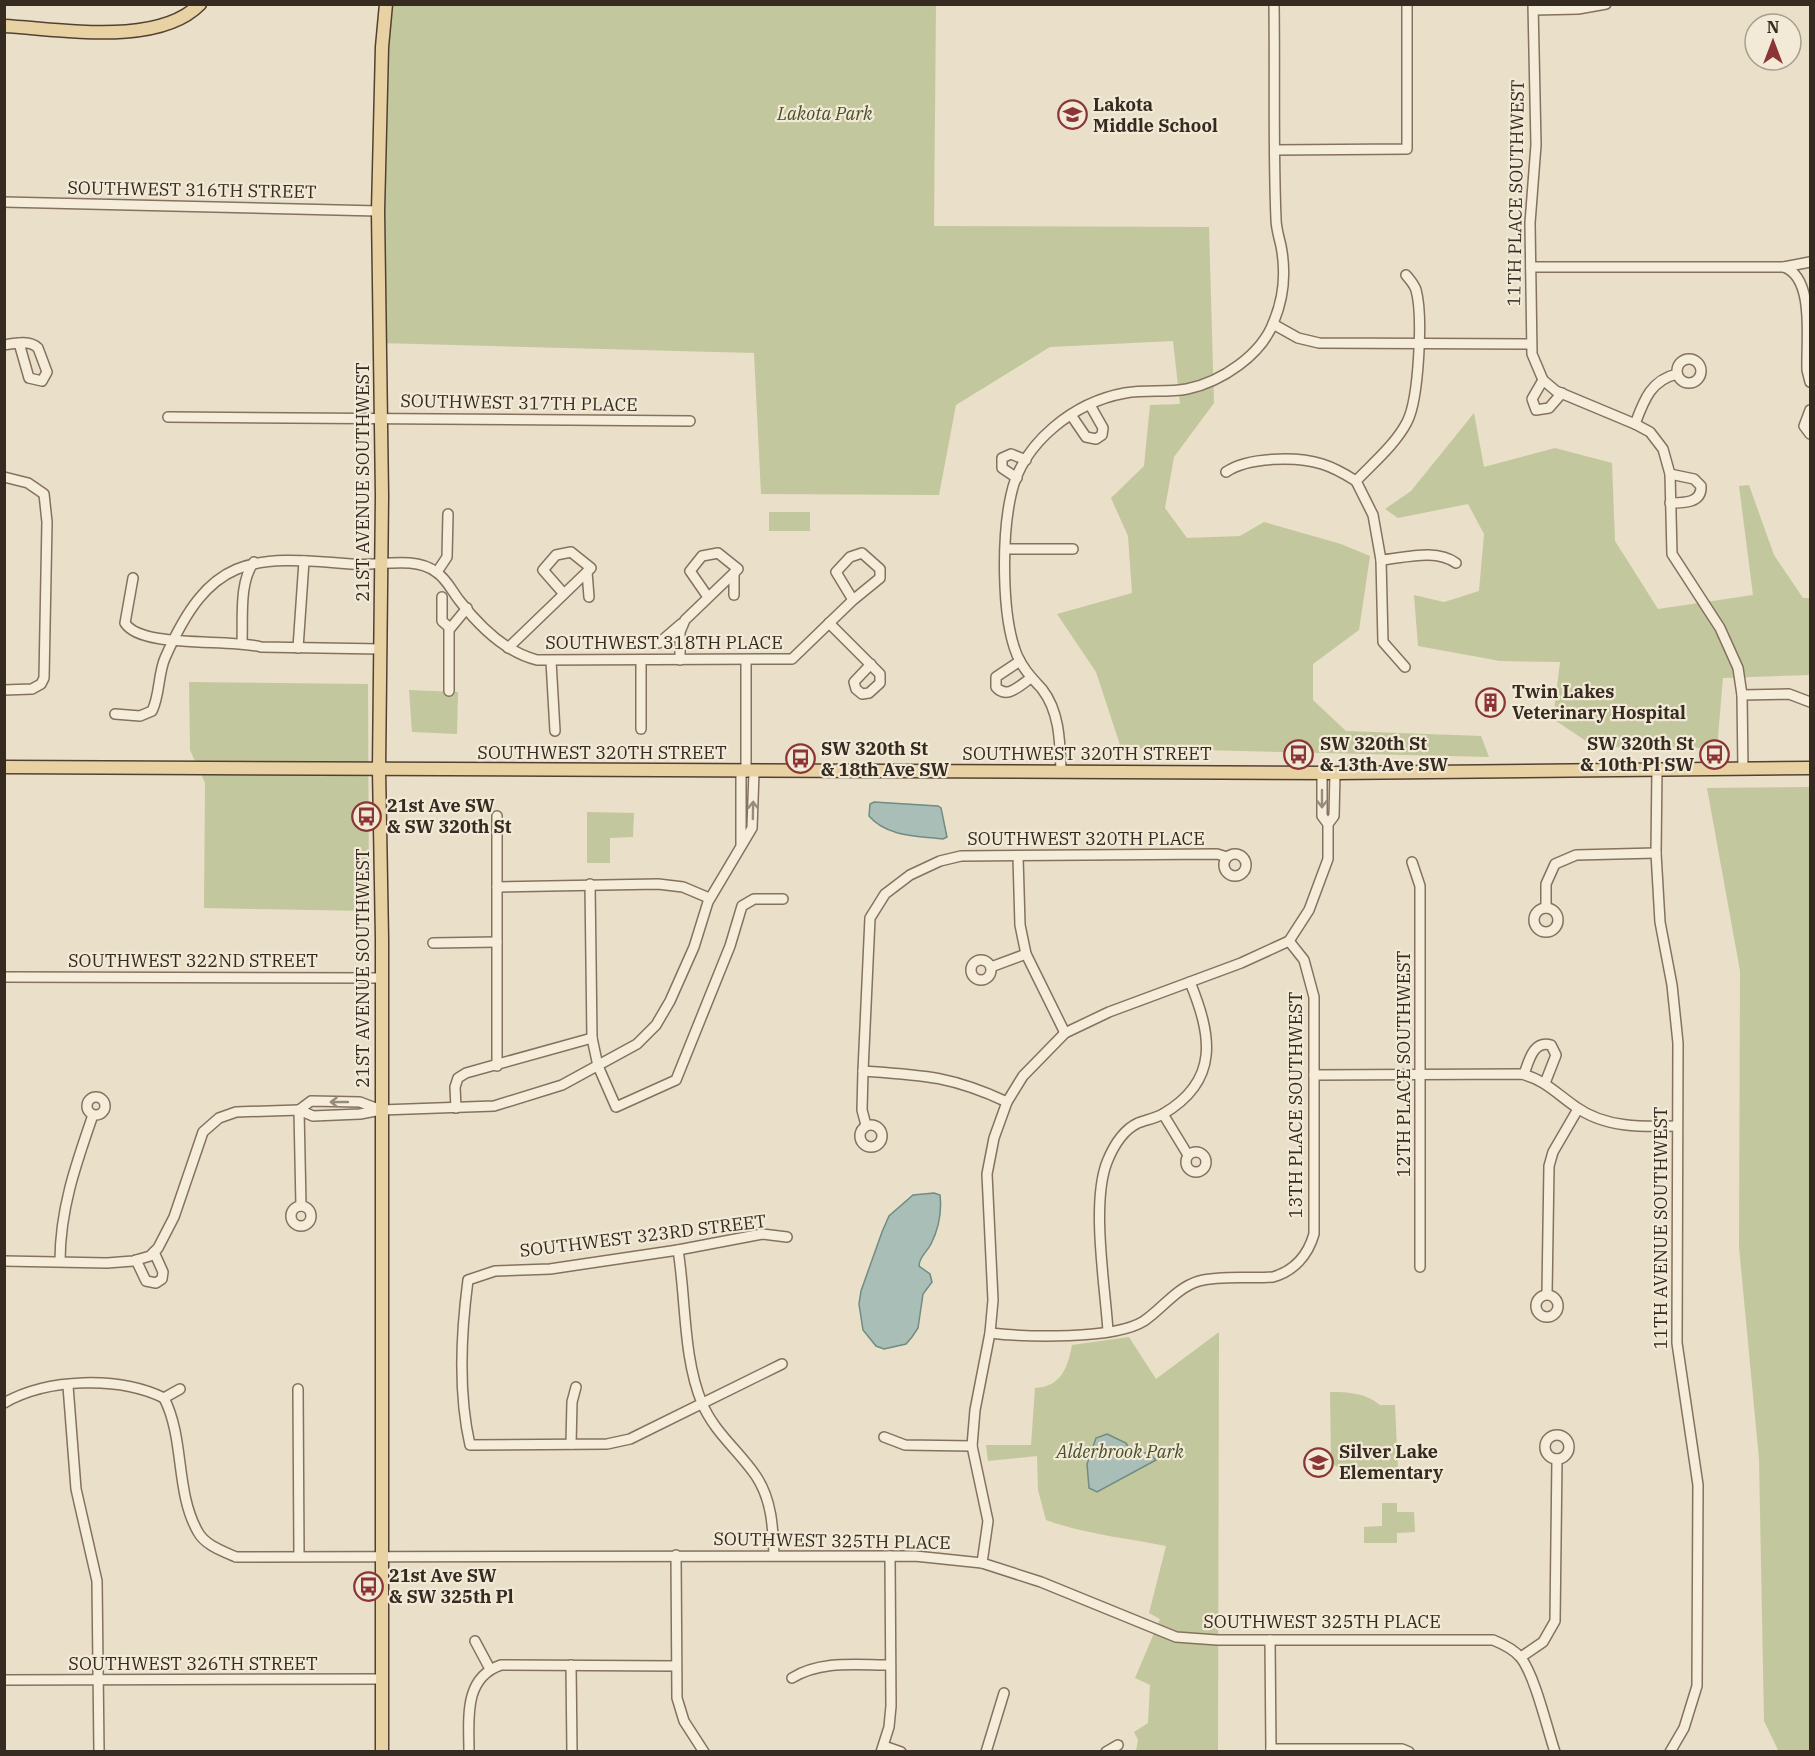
<svg xmlns="http://www.w3.org/2000/svg" width="1815" height="1756" font-family="'IBM Plex Serif',serif">
  <style>
    .green { fill: #c3c79d }
    .water { fill: #a8beb7; stroke: #708c84; stroke-width: 1.5 }
    .lines { fill: none; stroke-linecap: round; stroke-linejoin: round }
    .minor-casing { stroke: #84725f; stroke-width: 12 }
    .major-casing { stroke: #524132; stroke-width: 15 }
    .minor { stroke: #f5edda; stroke-width: 9 }
    .major { stroke: #e8d2a4; stroke-width: 12 }
    .oneway { stroke: #968c7e }
    .labels { text-anchor: middle; stroke-width: 4.5; stroke-linejoin: round; paint-order: stroke }
    .poi-label { font-size: 18px; font-weight: bold; fill: #362b21; stroke: #f2ead7; text-anchor: start }
    .park-label { font-size: 18px; font-style: italic; fill: #47502a; stroke: #f2ead7 }
    .street-label { font-size: 18px; fill: #362b21; stroke: #f2ead7 }
  </style>
  <rect width="100%" height="100%" fill="#eadfc8"/>
  <g class="green">
    <polygon points="386,5 936,5 934,226 1209,227 1214,403 1174,457 1165,508 1187,538 1240,536 1264,522 1341,544 1370,556 1359,630 1313,664 1313,700 1346,731 1481,736 1489,757 1121,748 1096,672 1057,614 1132,593 1128,536 1111,498 1144,466 1150,405 1180,404 1173,341 1050,347 956,405 939,495 761,494 754,353 380,343"/>
    <polygon points="1474,413 1484,467 1555,448 1612,463 1615,541 1658,609 1753,595 1739,486 1749,485 1774,555 1803,598 1810,598 1810,675 1723,678 1717,748 1595,747 1553,719 1560,662 1500,661 1418,646 1414,595 1444,602 1479,591 1484,534 1468,504 1398,518 1385,509 1411,491"/>
    <rect x="769" y="512" width="41" height="19"/>
    <polygon points="189,682 368,684 369,911 204,908 205,783 190,750"/>
    <polygon points="409,690 458,692 457,734 412,732"/>
    <polygon points="1810,787 1810,1751 1779,1752 1764,1721 1759,1459 1739,1247 1740,971 1707,788"/>
    <polygon points="587,812 634,813 633,837 610,838 610,863 587,863"/>
    <path d="M1219,1332L1218,1751H1136L1138,1740L1134,1732L1148,1723L1150,1685L1135,1678L1160,1619L1149,1613L1166,1546C1127,1538 1084,1534 1046,1520L1038,1490L1037,1456L988,1461L986,1445H1031L1035,1388C1061,1387 1068,1367 1072,1345L1129,1337L1156,1379Z"/>
    <path d="M1330,1392C1348,1392 1366,1393 1380,1405H1395L1398,1469L1337,1467L1331,1462Z"/>
    <polygon points="1382,1503 1397,1503 1397,1512 1414,1512 1415,1532 1397,1533 1397,1543 1364,1543 1364,1527 1382,1526"/>
  </g>
  <g class="water">
    <path d="M874,802L938,806L941,808L947,837L943,839C918,836 887,837 869,816L870,804Z"/>
    <path d="M934,1193L940,1195C942,1213 939,1228 931,1244C927,1252 919,1257 919,1266L930,1274L932,1282L923,1294L918,1328L912,1337L906,1344L884,1349L876,1346L863,1330L859,1304L861,1291L882,1232L889,1216L913,1195Z"/>
    <polygon points="1107,1434 1126,1443 1132,1453 1139,1455 1148,1452 1156,1460 1097,1492 1089,1488 1087,1464 1096,1438"/>
  </g>
  <g class="lines">
    <defs>
      <g id="minor">
        <polyline points="1533,4 1536,145 1530,223 1532,354 1543,380 1556,391 1635,424 1650,432 1663,449 1670,474 1672,554 1720,628 1738,668 1742,695 1743,769"/>
        <polyline points="1534,10 1578,9 1606,4"/>
        <polyline points="1275,150 1407,149 1407,4"/>
        <polyline points="4,202 378,211"/>
        <polyline points="1531,267 1784,267 1810,262"/>
        <path d="M1784,267C1815,278 1806,340 1807,370L1810,382"/>
        <polyline points="1273,324 1298,338 1319,343 1531,344"/>
        <path d="M4,345C16,343 30,340 38,348L47,372L42,381L29,378L19,343"/>
        <circle cx="1689" cy="371" r="12"/>
        <polyline points="1543,380 1532,399 1536,410 1549,408 1562,393"/>
        <polyline points="1810,410 1804,426 1810,434"/>
        <polyline points="1071,415 1086,437 1096,439 1102,435 1103,428 1090,405"/>
        <polyline points="168,417 690,421"/>
        <path d="M1635,424C1644,400 1651,380 1677,374"/>
        <path d="M1226,472C1247,457 1297,456 1322,464C1335,468 1345,474 1356,481"/>
        <path d="M1670,474L1694,479L1701,486C1702,503 1684,503 1670,503"/>
        <polyline points="4,477 28,483 44,494 47,522 44,678 41,684 32,689 4,690"/>
        <polyline points="1017,478 1002,468 1002,458 1011,454 1026,460"/>
        <polyline points="1006,549 1073,549"/>
        <path d="M1381,560C1404,558 1436,548 1456,563"/>
        <polyline points="437,572 447,557 448,514"/>
        <polyline points="587,572 589,597"/>
        <polyline points="734,573 734,595"/>
        <path d="M133,578L125,623C141,649 230,638 261,647L381,649"/>
        <polyline points="442,597 442,621 450,628"/>
        <polyline points="829,623 880,674 880,683 869,693 862,694 856,689 854,682 871,664"/>
        <path d="M242,642C243,617 239,582 254,562"/>
        <polyline points="659,643 681,624"/>
        <polyline points="298,648 304,561"/>
        <polyline points="508,648 591,568 571,552 556,555 543,570 564,594"/>
        <polyline points="641,660 641,729"/>
        <polyline points="680,660 680,632 685,620 738,569 718,553 702,556 690,571 708,597"/>
        <polyline points="551,661 555,731"/>
        <path d="M1020,661L996,677V687C1007,700 1020,685 1031,678"/>
        <path d="M1405,667L1383,642L1381,560L1373,515L1356,481C1373,463 1395,445 1407,422C1419,399 1423,315 1416,290C1414,284 1410,280 1406,275"/>
        <polyline points="449,691 449,630 467,608"/>
        <polyline points="1742,695 1789,694 1810,702"/>
        <path d="M115,714L140,716L152,711C160,695 158,674 165,658C210,556 248,555 351,564C376,567 414,555 436,572C446,578 452,591 459,600C479,626 505,652 537,660L792,659L853,600L880,578V569L862,553L850,557L836,572L853,600"/>
        <polyline points="1657,769 1656,853 1660,922 1672,985 1678,1043 1677,1343 1698,1485 1697,1686 1684,1728 1670,1752"/>
        <path d="M1061,771C1060,743 1060,712 1042,689C1032,678 1023,669 1017,655C1001,616 1002,535 1011,495C1022,442 1075,402 1125,393C1146,389 1167,393 1187,389C1221,382 1262,355 1274,321C1284,297 1286,272 1281,246C1279,237 1276,228 1276,219C1273,147 1275,76 1274,4"/>
        <polyline points="741,772 741,844"/>
        <polyline points="746,772 746,660"/>
        <polyline points="1322,772 1322,816 1328,824"/>
        <polyline points="497,816 497,1066"/>
        <circle cx="1235" cy="865" r="11"/>
        <polyline points="1018,857 1020,925 1026,954 1065,1033"/>
        <polyline points="1412,862 1420,886 1420,1267"/>
        <polyline points="590,884 592,1038 598,1066 616,1107 676,1080 730,946 742,906 754,899 783,899"/>
        <polyline points="497,887 658,884 683,887 709,898"/>
        <polyline points="1546,908 1546,884 1555,864 1576,855 1656,853"/>
        <circle cx="1546" cy="920" r="12"/>
        <polyline points="1289,941 1309,910 1328,859 1328,824 1334,816 1335,773"/>
        <polyline points="433,943 497,942"/>
        <circle cx="981" cy="970" r="10"/>
        <polyline points="991,967 1026,954"/>
        <polyline points="4,977 381,978"/>
        <path d="M863,1071C923,1075 951,1076 1007,1102"/>
        <path d="M1524,1074C1529,1061 1533,1040 1551,1045L1556,1055L1545,1083"/>
        <path d="M1314,1075L1521,1074C1544,1079 1557,1094 1576,1107C1605,1128 1643,1127 1677,1126"/>
        <circle cx="96" cy="1106" r="9"/>
        <polyline points="456,1108 455,1087 458,1078 466,1073 592,1038"/>
        <polyline points="299,1110 301,1206"/>
        <polyline points="299,1110 311,1101 360,1102 381,1110"/>
        <polyline points="1163,1114 1188,1155"/>
        <circle cx="871" cy="1136" r="11"/>
        <polyline points="866,1125 862,1110 863,1071 870,918 885,894 910,875 940,861 961,856 1217,854 1227,857"/>
        <circle cx="1196" cy="1162" r="10"/>
        <circle cx="301" cy="1216" r="10"/>
        <path d="M678,1250C686,1299 683,1358 702,1403C714,1432 739,1451 756,1476C772,1500 773,1528 774,1555"/>
        <polyline points="136,1260 146,1281 156,1283 162,1279 163,1272 154,1252"/>
        <polyline points="4,1261 107,1263 133,1261 150,1256 158,1248 174,1217 203,1132 219,1118 236,1112 299,1110 313,1116 360,1114 381,1110 494,1106 562,1085 637,1044 656,1025 670,1001 694,947 708,902 752,828 754,772"/>
        <path d="M60,1261C60,1209 76,1164 93,1115"/>
        <polyline points="1547,1294 1549,1166 1553,1152 1578,1109"/>
        <circle cx="1547" cy="1306" r="11"/>
        <path d="M1108,1331C1105,1285 1091,1203 1107,1162C1113,1147 1123,1130 1138,1123C1146,1120 1156,1118 1163,1114C1221,1080 1211,1034 1190,982"/>
        <path d="M990,1333C1025,1337 1114,1340 1144,1321C1163,1308 1176,1288 1199,1281C1223,1275 1249,1279 1273,1277C1294,1271 1308,1255 1314,1234V997L1304,960L1289,941"/>
        <path d="M782,1364L630,1439L607,1444L470,1445C458,1393 461,1333 468,1280L495,1271L550,1269L678,1250L762,1234L787,1237"/>
        <polyline points="68,1386 76,1489 97,1581 99,1752"/>
        <path d="M180,1389L164,1398C185,1439 175,1492 198,1532C205,1545 222,1551 236,1557L915,1556L982,1563L1041,1582L1176,1637L1217,1640H1493C1503,1644 1514,1649 1521,1658C1535,1676 1547,1728 1555,1752"/>
        <polyline points="298,1389 299,1556"/>
        <path d="M4,1403C48,1378 119,1376 164,1398"/>
        <circle cx="1557" cy="1447" r="12"/>
        <polyline points="884,1437 905,1445 972,1446"/>
        <polyline points="571,1444 572,1402 576,1387"/>
        <polyline points="676,1555 677,1698 684,1721 704,1752"/>
        <polyline points="982,1563 988,1521 972,1446 975,1410 990,1333 993,1300 987,1174 994,1138 1007,1102 1023,1076 1065,1033 1109,1012 1241,963 1289,941"/>
        <polyline points="1270,1640 1271,1752"/>
        <polyline points="475,1641 490,1669"/>
        <polyline points="1521,1657 1543,1642 1555,1621 1557,1459"/>
        <polyline points="571,1665 572,1752"/>
        <path d="M792,1678C821,1660 857,1665 889,1665"/>
        <polyline points="4,1680 381,1679"/>
        <polyline points="884,1746 901,1752"/>
        <polyline points="1271,1749 1402,1749 1409,1752"/>
        <path d="M469,1752C469,1719 463,1678 501,1665L675,1666"/>
        <polyline points="881,1752 889,1727 891,1706 890,1556"/>
        <polyline points="986,1752 1004,1693"/>
        <polyline points="1106,1752 1118,1745"/>
      </g>
      <g id="major">
        <path d="M4,26C61,29 158,47 200,4"/>
        <polyline points="4,767 1335,773 1810,768"/>
        <polyline points="382,1752 382,939 379,769 382,496 378,211 382,47 386,4"/>
      </g>
    </defs>
    <use href="#minor" class="minor-casing"/>
    <use href="#major" class="major-casing"/>
    <use href="#minor" class="minor"/>
    <use href="#major" class="major"/>
  </g>
  <defs><path id="oneway-shaft" d="M-6 0H5M1.5-3L5.5 0L1.5 3" fill="none" stroke-width="1.6" stroke-linecap="round" stroke-linejoin="round" transform="scale(1.5)"/></defs>
  <g class="oneway">
    <use href="#oneway-shaft" transform="translate(1322 799) rotate(90)"/>
    <use href="#oneway-shaft" transform="translate(753 810) rotate(-89)"/>
    <use href="#oneway-shaft" transform="translate(339 1102) rotate(-180)"/>
  </g>
  <defs>
    <symbol id="school-ring" viewBox="-11 -11 22 22"><circle r="9.5" fill="#f2ead7" stroke="#8c3537" stroke-width="1.5"/><path d="M0-5L7-2L0 1L-7-2ZM-4 1L0 2.5L4 1V4Q0 6-4 4Z" fill="#8c3537"/></symbol>
    <symbol id="building-ring" viewBox="-11 -11 22 22"><circle r="9.5" fill="#f2ead7" stroke="#8c3537" stroke-width="1.5"/><path d="M-4-6H4V6H1V3H-1V6H-4ZM-2.5-4.3h1.7v1.8h-1.7ZM.8-4.3h1.7v1.8H.8ZM-2.5-1h1.7V.8h-1.7ZM.8-1h1.7V.8H.8Z" fill="#8c3537"/></symbol>
    <symbol id="bus-ring" viewBox="-11 -11 22 22"><circle r="9.5" fill="#f2ead7" stroke="#8c3537" stroke-width="1.5"/><path d="M-5-6H5V4H4V6H2V4H-2V6H-4V4H-5ZM-3.5-4V0h7V-4ZM-3.5 1.2v1.5H-2V1.2ZM2 1.2v1.5H3.5V1.2Z" fill="#8c3537"/></symbol>
  </defs>
  <g fill-rule="evenodd">
    <use href="#school-ring" x="1056" y="98" width="33" height="33"/>
    <use href="#building-ring" x="1474" y="686" width="33" height="33"/>
    <use href="#bus-ring" x="1282" y="738" width="33" height="33"/>
    <use href="#bus-ring" x="1698" y="738" width="33" height="33"/>
    <use href="#bus-ring" x="784" y="742" width="33" height="33"/>
    <use href="#bus-ring" x="350" y="800" width="33" height="33"/>
    <use href="#school-ring" x="1302" y="1446" width="33" height="33"/>
    <use href="#bus-ring" x="352" y="1570" width="33" height="33"/>
  </g>
  <g class="labels">
    <g class="poi-label">
      <text x="1093" y="111">Lakota<tspan x="1093" dy="21">Middle School</tspan></text>
      <text x="1512" y="698">Twin Lakes<tspan x="1512" dy="21">Veterinary Hospital</tspan></text>
      <text x="1320" y="750">SW 320th St<tspan x="1320" dy="21">&amp; 13th Ave SW</tspan></text>
      <text x="1694" y="750" text-anchor="end">SW 320th St<tspan x="1694" dy="21">&amp; 10th Pl SW</tspan></text>
      <text x="821" y="755">SW 320th St<tspan x="821" dy="21">&amp; 18th Ave SW</tspan></text>
      <text x="387" y="812">21st Ave SW<tspan x="387" dy="21">&amp; SW 320th St</tspan></text>
      <text x="1339" y="1458">Silver Lake<tspan x="1339" dy="21">Elementary</tspan></text>
      <text x="389" y="1582">21st Ave SW<tspan x="389" dy="21">&amp; SW 325th Pl</tspan></text>
    </g>
    <g class="park-label">
      <text x="825" y="120">Lakota Park</text>
      <text x="1120" y="1458">Alderbrook Park</text>
    </g>
    <g class="street-label">
      <text transform="translate(192 190) rotate(1)" y="6">SOUTHWEST 316TH STREET</text>
      <text transform="translate(1516 193) rotate(-89)" y="6">11TH PLACE SOUTHWEST</text>
      <text transform="translate(519 403) rotate(1)" y="6">SOUTHWEST 317TH PLACE</text>
      <text transform="translate(363 482) rotate(-90)" y="6">21ST AVENUE SOUTHWEST</text>
      <text x="664" y="649">SOUTHWEST 318TH PLACE</text>
      <text x="602" y="759">SOUTHWEST 320TH STREET</text>
      <text x="1087" y="760">SOUTHWEST 320TH STREET</text>
      <text x="1086" y="845">SOUTHWEST 320TH PLACE</text>
      <text x="193" y="967">SOUTHWEST 322ND STREET</text>
      <text transform="translate(363 968) rotate(-90)" y="6">21ST AVENUE SOUTHWEST</text>
      <text transform="translate(1404 1064) rotate(-90)" y="6">12TH PLACE SOUTHWEST</text>
      <text transform="translate(1296 1105) rotate(-90)" y="6">13TH PLACE SOUTHWEST</text>
      <text transform="translate(1661 1228) rotate(-90)" y="6">11TH AVENUE SOUTHWEST</text>
      <text transform="translate(643 1236) rotate(-7)" y="6">SOUTHWEST 323RD STREET</text>
      <text transform="translate(832 1541) rotate(1)" y="6">SOUTHWEST 325TH PLACE</text>
      <text x="1322" y="1628">SOUTHWEST 325TH PLACE</text>
      <text x="193" y="1670">SOUTHWEST 326TH STREET</text>
    </g>
  </g>
  <rect width="1815" height="1756" fill="none" stroke="#362b21" stroke-width="12"/>
  <g transform="translate(1773 42)"><circle r="28" fill="#f2ead7" stroke="#a79e8e" stroke-width="1.5"/>
  <path d="M0-4.5L10 22L0 15L-10 22Z" fill="#8c3537"/>
  <text y="-9" font-size="16" font-weight="bold" text-anchor="middle" fill="#362b21">N</text>
  </g>
</svg>
